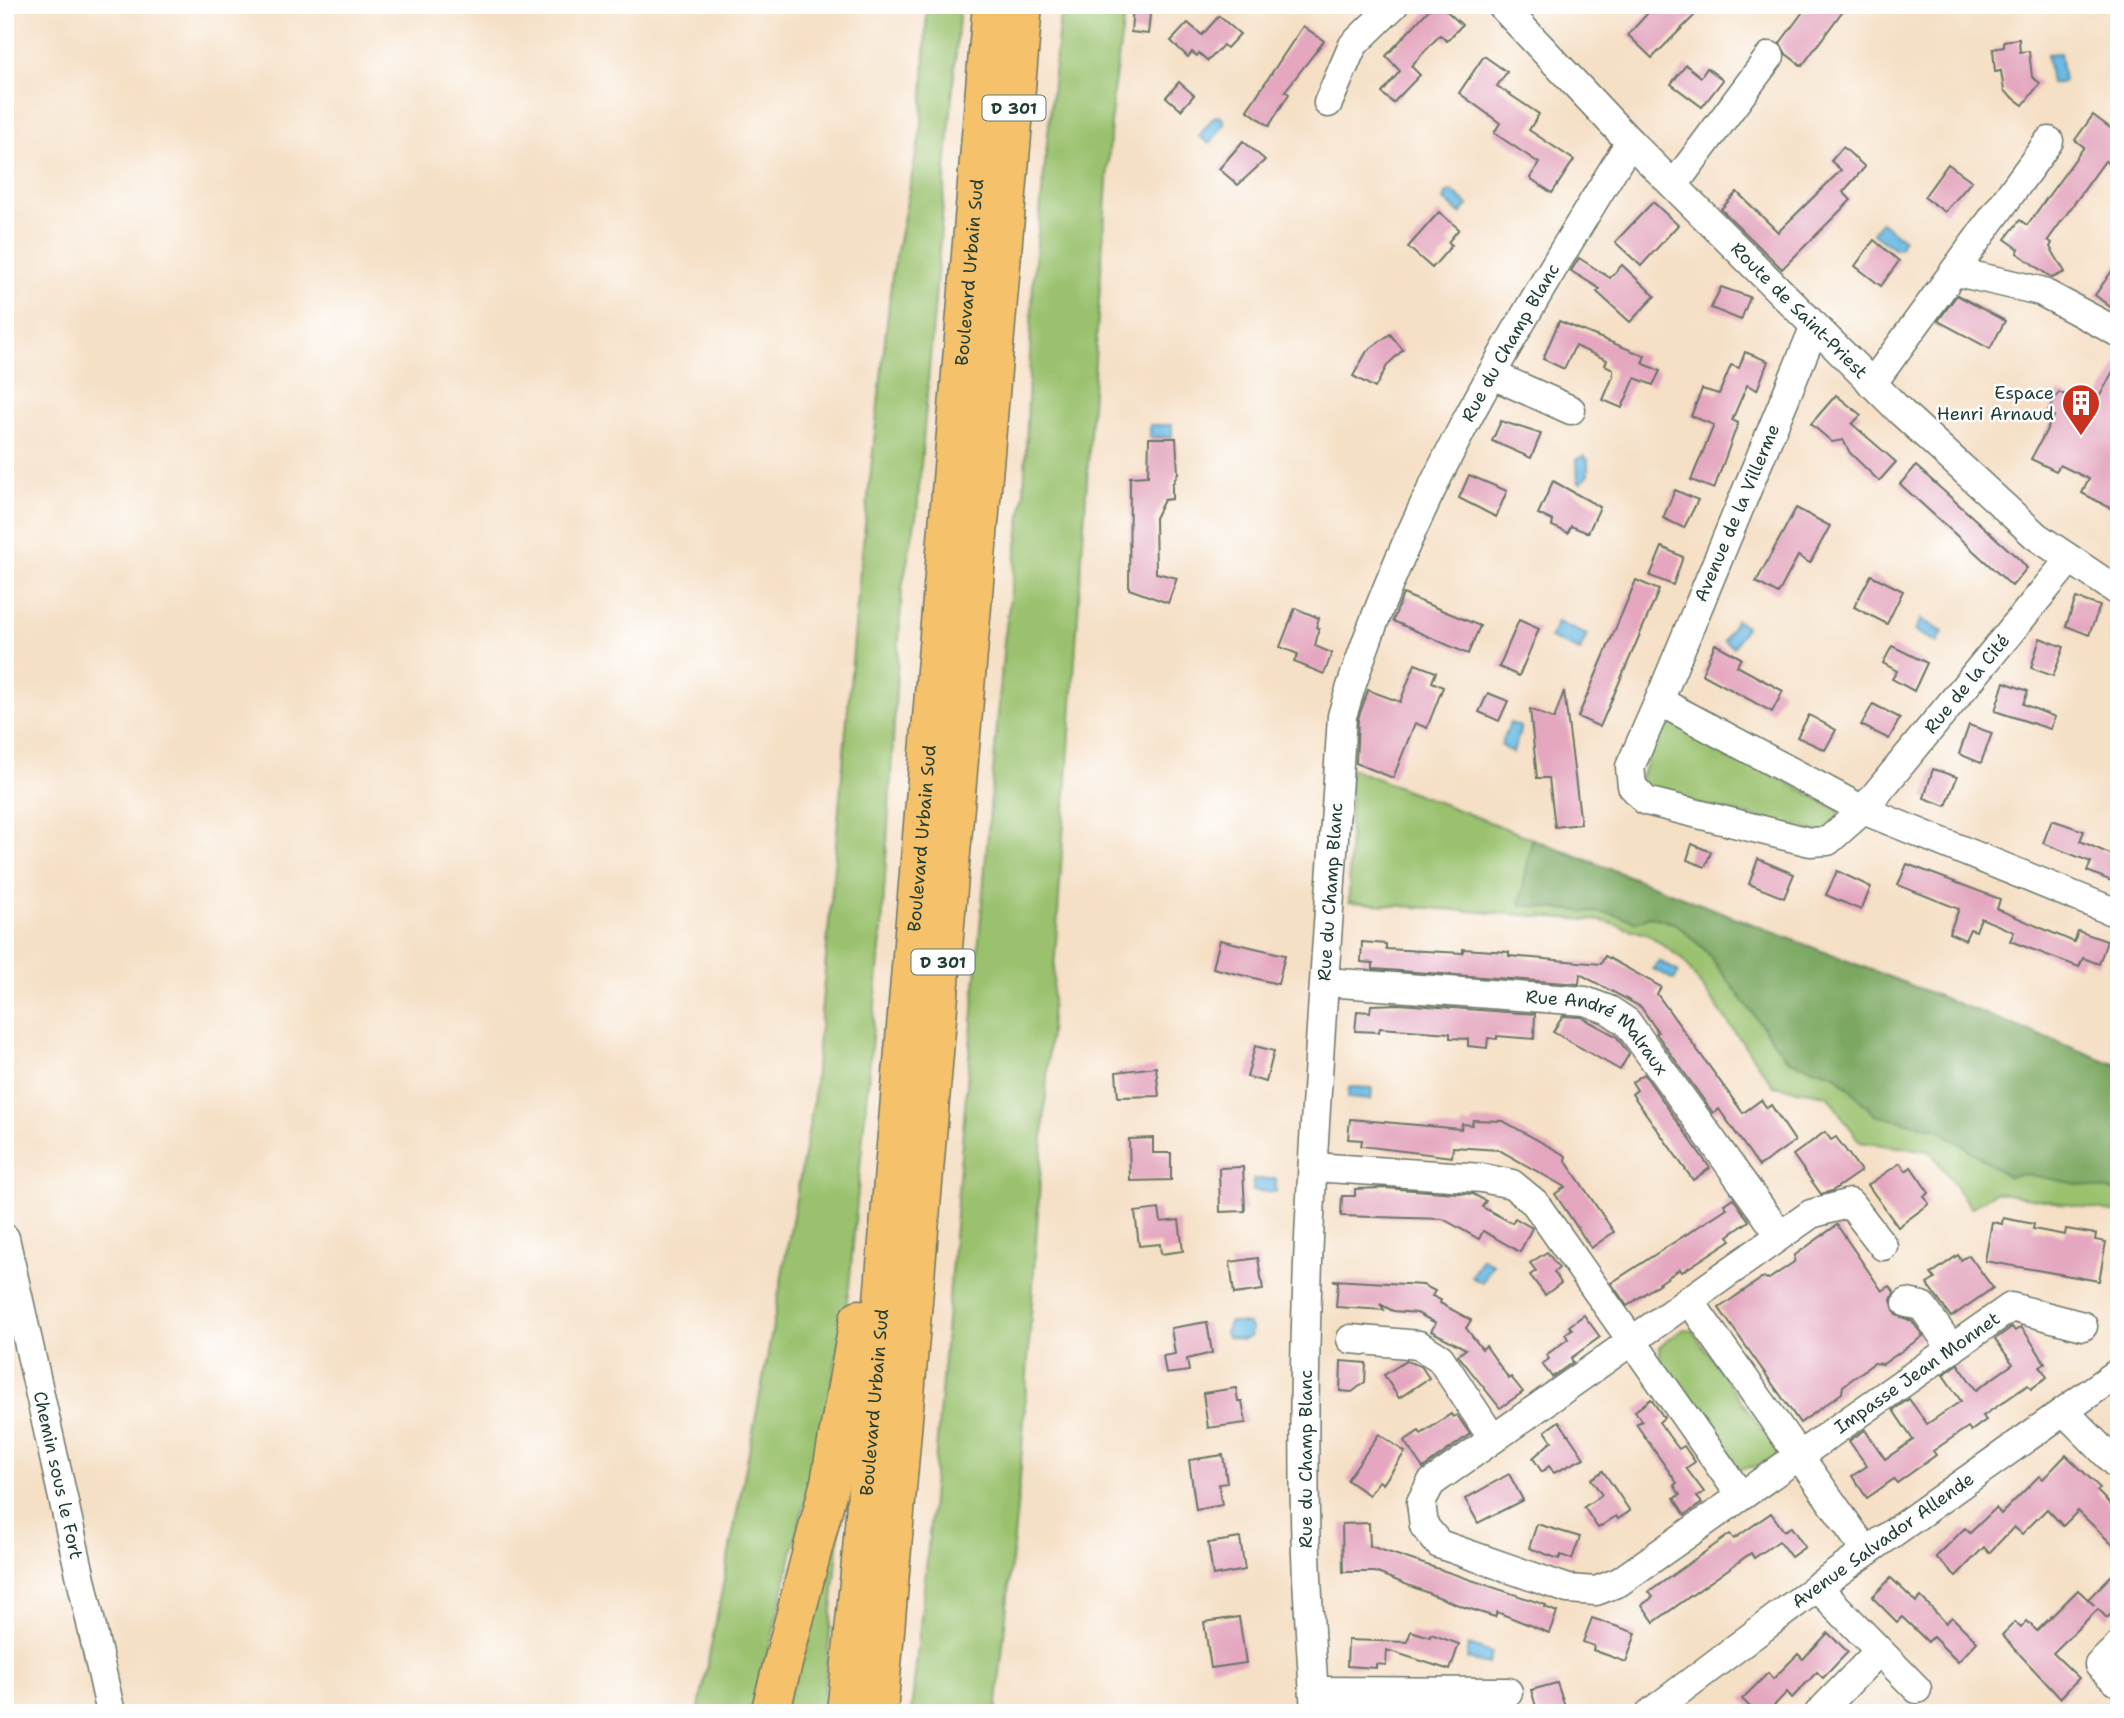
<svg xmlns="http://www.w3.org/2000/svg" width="2124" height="1718" font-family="'Shantell Sans',sans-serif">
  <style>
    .green { fill: #9ac16d; stroke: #5c7f50; stroke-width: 2 }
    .forest { fill: #7ba760; stroke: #4d724a; stroke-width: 2 }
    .water { fill: #69bae4; stroke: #447c8c; stroke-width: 2 }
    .building { fill: #e4a7bf }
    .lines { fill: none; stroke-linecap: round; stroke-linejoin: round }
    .minor-casing { stroke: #6a7667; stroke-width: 31 }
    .highway-casing { stroke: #6a7667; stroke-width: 41 }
    .minor { stroke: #fff; stroke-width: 28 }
    .highway { stroke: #f5c16b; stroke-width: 38 }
    .labels { text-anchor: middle; stroke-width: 5; stroke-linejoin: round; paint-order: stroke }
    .shield { fill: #fff; stroke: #627771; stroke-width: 2 }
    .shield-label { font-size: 16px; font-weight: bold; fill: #1f3d34 }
    .street-label { font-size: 18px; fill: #1f3d34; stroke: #fff }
    .poi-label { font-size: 18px; fill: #1f3d34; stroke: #fff; text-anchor: end }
  </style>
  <rect width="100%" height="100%" fill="#fff"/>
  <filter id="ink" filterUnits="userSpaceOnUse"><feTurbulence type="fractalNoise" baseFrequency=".0143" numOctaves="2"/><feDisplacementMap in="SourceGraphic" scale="14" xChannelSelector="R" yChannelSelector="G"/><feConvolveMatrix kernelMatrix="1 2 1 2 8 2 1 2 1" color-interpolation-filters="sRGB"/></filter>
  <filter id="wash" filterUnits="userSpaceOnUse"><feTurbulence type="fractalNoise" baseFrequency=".00686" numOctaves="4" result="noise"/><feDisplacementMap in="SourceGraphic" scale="28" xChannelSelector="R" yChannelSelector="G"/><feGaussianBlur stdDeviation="1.57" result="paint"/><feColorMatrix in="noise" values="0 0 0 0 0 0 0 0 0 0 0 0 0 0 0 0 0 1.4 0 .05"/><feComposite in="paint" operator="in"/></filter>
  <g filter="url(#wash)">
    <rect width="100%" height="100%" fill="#f5dfc5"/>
    <g class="green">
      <polygon points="927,5 960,5 917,512 902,588 882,928 849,1288 829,1399 754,1713 698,1713 766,1364 813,1105 860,571 892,276 922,126"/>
      <polygon points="1061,5 1126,5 1113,92 1020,1479 996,1713 911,1713 927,1559 1004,642 1024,495 1033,283"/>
      <polygon points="1670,720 1839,810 1839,818 1827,834 1648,792 1640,781 1659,725"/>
      <polygon points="1350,768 2119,1066 2119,1213 1995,1192 1971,1208 1930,1151 1860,1142 1827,1095 1774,1086 1681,958 1649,935 1602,921 1349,902"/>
      <polygon points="1683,1329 1692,1330 1776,1450 1776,1457 1758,1466 1737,1469 1660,1360 1660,1346"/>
      <polygon points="848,1445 822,1713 779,1713"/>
    </g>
    <polygon class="forest" points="1532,839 2119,1066 2119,1192 2025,1174 2009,1177 1938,1129 1875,1115 1836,1075 1790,1061 1784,1055 1705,950 1676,924 1649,916 1638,922 1612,914 1520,905"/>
    <g class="water">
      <polygon points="2060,53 2064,82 2051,84 2047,54"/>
      <polygon points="1219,116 1224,120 1224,125 1210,144 1199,136 1214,117"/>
      <polygon points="1452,191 1468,205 1460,214 1444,200 1446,194"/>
      <polygon points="1881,222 1903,239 1900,248 1895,249 1873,233"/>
      <rect x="1150" y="425" width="22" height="12"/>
      <polygon points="1584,456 1588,460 1588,475 1581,483 1578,481 1577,459"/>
      <polygon points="1921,619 1943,632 1937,643 1915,631"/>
      <polygon points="1736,620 1746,626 1734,647 1724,641"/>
      <polygon points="1557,622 1587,635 1580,651 1550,638"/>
      <polygon points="1510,723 1521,727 1513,753 1501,745"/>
      <polygon points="1659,961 1679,972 1674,980 1653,969"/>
      <polygon points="1349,1087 1372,1088 1371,1100 1348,1098"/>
      <polygon points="1253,1179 1276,1179 1276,1192 1253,1191"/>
      <polygon points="1482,1258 1493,1264 1482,1283 1471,1277"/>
      <polygon points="1229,1322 1248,1324 1252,1329 1250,1337 1241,1340 1228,1337 1225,1333"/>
      <polygon points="1469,1645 1492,1653 1488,1664 1467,1659"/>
    </g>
    <g id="blocks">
      <g class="building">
        <polygon points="1133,5 1151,5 1148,34 1131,32"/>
        <polygon points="1433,5 1440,5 1462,25 1447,41 1440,35 1411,66 1420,75 1393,103 1382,93 1400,71 1386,56"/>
        <polygon points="1655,5 1705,5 1652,58 1628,35"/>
        <polygon points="1808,5 1847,5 1802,66 1786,54 1780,43"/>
        <polygon points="1219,16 1240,34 1227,48 1223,45 1208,61 1199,53 1197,56 1192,52 1188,57 1171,41 1188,23 1202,35"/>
        <polygon points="1303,26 1324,41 1285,91 1289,94 1269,126 1247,110"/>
        <polygon points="2019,39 2020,52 2029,51 2032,77 2040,83 2023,105 2004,91 2001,71 1995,72 1993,49 2004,47 2004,41"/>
        <polygon points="1484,56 1507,72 1497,86 1539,114 1529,130 1574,160 1552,193 1530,178 1539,163 1494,133 1500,123 1459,93"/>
        <polygon points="1686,65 1701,77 1707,68 1723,80 1702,107 1671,84"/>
        <polygon points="1179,82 1194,95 1181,110 1166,97"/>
        <polygon points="2093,115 2117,133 2112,139 2119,144 2119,159 2113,167 2105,161 2048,240 2052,243 2050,247 2065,272 2052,278 2017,253 2019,249 2005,239 2020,220 2027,225 2084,147 2075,140"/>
        <polygon points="1243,141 1265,160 1238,185 1219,169"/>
        <polygon points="1843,147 1865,167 1843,192 1851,200 1782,269 1721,209 1737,192 1778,232 1841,170 1831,161"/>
        <polygon points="1948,164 1972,181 1945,212 1924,197"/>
        <polygon points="1653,202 1678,225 1641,266 1615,242"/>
        <polygon points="1439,212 1459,229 1448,242 1452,245 1432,268 1408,247"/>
        <polygon points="1874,240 1899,261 1881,286 1855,266"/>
        <polygon points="1579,258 1610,278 1622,265 1655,296 1630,322 1597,292 1600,289 1571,271"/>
        <polygon points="2119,261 2119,314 2095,295"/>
        <polygon points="1721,287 1750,297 1741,320 1711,308"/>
        <polygon points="1957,295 2005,321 1990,349 1938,321"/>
        <polygon points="1559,321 1645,356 1642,363 1660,371 1653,385 1635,378 1622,408 1603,400 1613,376 1613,369 1605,365 1607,360 1575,346 1564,369 1543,359"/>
        <polygon points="1390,334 1403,350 1388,364 1375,388 1353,376 1367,351"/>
        <polygon points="1745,352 1768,361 1757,390 1747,385 1732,420 1738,423 1714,489 1691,480 1714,425 1691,416 1702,389 1719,394 1731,365 1739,368"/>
        <polygon points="2119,360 2119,500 2114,510 2082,493 2089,479 2060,465 2056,471 2031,459 2054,416 2048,412 2059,392 2079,402 2083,396 2096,403"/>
        <polygon points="1836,395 1861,415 1852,424 1896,462 1879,481 1850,453 1843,440 1832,442 1811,424"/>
        <polygon points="1501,421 1541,434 1531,458 1492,441"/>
        <polygon points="1149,438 1176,438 1178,473 1172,485 1172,499 1164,500 1155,518 1156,573 1177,578 1168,603 1129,589 1130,477 1148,476"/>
        <polygon points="1916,466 2020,560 2027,568 2012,586 1900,484"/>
        <polygon points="1469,475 1507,491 1496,517 1459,498"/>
        <polygon points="1553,481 1600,507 1588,533 1571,526 1568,533 1552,526 1553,521 1538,514"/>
        <polygon points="1675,490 1698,500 1684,528 1663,518"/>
        <polygon points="1796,508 1830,526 1810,563 1798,556 1778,594 1756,582"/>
        <polygon points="1662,547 1683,557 1673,585 1650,576"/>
        <polygon points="1871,575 1903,591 1887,624 1854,607"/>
        <polygon points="1636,580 1659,590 1600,727 1578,717"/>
        <polygon points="1403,594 1480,626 1468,654 1393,621"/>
        <polygon points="2076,598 2100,606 2089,635 2066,626"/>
        <polygon points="1295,608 1319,618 1316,627 1319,629 1315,646 1332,653 1324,674 1294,662 1298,654 1280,647"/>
        <polygon points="1519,620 1539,629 1519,676 1499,667"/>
        <polygon points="2040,638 2064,647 2053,676 2031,668"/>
        <polygon points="1715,644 1741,658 1737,666 1783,691 1772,712 1702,674"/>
        <polygon points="1892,646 1927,663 1914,691 1892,679 1897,671 1883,663"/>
        <polygon points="1415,664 1436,672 1432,682 1443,687 1427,728 1415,723 1393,778 1356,763 1358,719 1368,690 1400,702"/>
        <polygon points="2004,682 2028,691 2023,704 2055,717 2050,729 1995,711"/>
        <polygon points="1564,691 1581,824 1555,827 1549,778 1537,778 1530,709 1554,719"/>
        <polygon points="1488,693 1508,701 1499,721 1479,712"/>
        <polygon points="1873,704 1900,718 1889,739 1861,725"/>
        <polygon points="1809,715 1836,730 1825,750 1797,737"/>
        <polygon points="1969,725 1992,733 1981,763 1959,754"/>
        <polygon points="1933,769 1957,777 1946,806 1924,798"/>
        <polygon points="2052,820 2084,831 2080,841 2115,856 2119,859 2119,884 2087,871 2091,862 2043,843"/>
        <polygon points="1692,844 1711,852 1705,867 1687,860"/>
        <polygon points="1758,859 1794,874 1784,898 1749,884"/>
        <polygon points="1907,864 2000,899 1997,909 2074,942 2078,931 2107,941 2099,964 2083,958 2079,967 2010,941 2014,932 1981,918 1976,931 1970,929 1965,940 1949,933 1959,909 1898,885"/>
        <polygon points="1837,871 1871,887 1861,910 1826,895"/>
        <polygon points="1220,940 1285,955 1278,984 1213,968"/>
        <polygon points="1362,942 1386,944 1386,949 1463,953 1463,949 1509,952 1509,956 1601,964 1605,956 1661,987 1657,994 1743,1113 1761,1100 1767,1108 1771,1105 1795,1141 1759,1166 1719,1109 1713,1113 1656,1033 1658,1032 1641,1007 1580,974 1579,984 1373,969 1373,963 1361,962"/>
        <polygon points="1399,1004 1535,1014 1534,1039 1497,1036 1497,1039 1488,1038 1487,1048 1468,1046 1468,1039 1450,1038 1450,1033 1380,1028 1379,1032 1355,1031 1357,1011 1370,1012 1371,1005"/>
        <polygon points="1563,1016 1581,1017 1616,1036 1629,1054 1620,1070 1553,1032"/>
        <polygon points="1255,1046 1274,1051 1266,1082 1247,1077"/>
        <polygon points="1156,1067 1159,1096 1118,1097 1116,1072"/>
        <polygon points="1644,1074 1710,1168 1693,1180 1632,1094 1637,1090 1632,1082"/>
        <polygon points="1350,1119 1461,1129 1462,1124 1472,1125 1473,1120 1503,1121 1566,1156 1565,1160 1614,1232 1591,1248 1555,1194 1565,1187 1499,1150 1453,1147 1452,1157 1361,1146 1362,1140 1348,1139"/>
        <polygon points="1825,1132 1831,1140 1836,1137 1861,1171 1832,1191 1821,1194 1793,1155"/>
        <polygon points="1153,1138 1153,1153 1171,1153 1171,1180 1130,1181 1129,1139"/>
        <polygon points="1900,1163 1906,1171 1911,1167 1929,1193 1924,1196 1929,1204 1898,1227 1868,1185"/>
        <polygon points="1243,1167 1245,1211 1220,1212 1219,1168"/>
        <polygon points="1384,1188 1473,1194 1486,1201 1482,1207 1512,1223 1515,1218 1532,1228 1520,1252 1483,1231 1479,1239 1443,1219 1341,1216 1342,1196 1355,1196 1355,1189"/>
        <polygon points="1733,1198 1749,1221 1728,1236 1731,1240 1682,1272 1680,1269 1627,1306 1611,1283 1727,1208 1724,1204"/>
        <polygon points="1159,1209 1161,1222 1179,1220 1183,1251 1161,1254 1160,1244 1139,1246 1135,1212"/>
        <polygon points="2003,1218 2034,1224 2033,1229 2065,1235 2066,1229 2096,1234 2095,1240 2106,1242 2099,1281 1985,1261 1992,1222 2002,1224"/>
        <polygon points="1837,1225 1882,1291 1890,1286 1894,1292 1891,1300 1896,1315 1912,1321 1923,1336 1883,1364 1874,1363 1843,1386 1842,1393 1800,1423 1719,1308 1762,1278 1769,1279 1794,1262 1795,1255"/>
        <polygon points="1547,1252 1559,1268 1554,1272 1561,1283 1545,1295 1530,1275 1536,1271 1530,1263"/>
        <polygon points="1958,1255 1961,1260 1969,1255 1993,1288 1951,1317 1927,1284 1935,1279 1931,1274"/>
        <polygon points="1258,1258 1263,1290 1234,1294 1230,1262"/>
        <polygon points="1333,1280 1423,1285 1435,1291 1432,1296 1441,1300 1440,1303 1471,1320 1466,1328 1482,1349 1486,1346 1509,1379 1511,1377 1523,1392 1500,1408 1458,1355 1466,1349 1431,1331 1436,1323 1417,1313 1393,1311 1380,1304 1384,1310 1336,1307 1338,1282"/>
        <polygon points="1584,1315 1600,1337 1571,1358 1573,1362 1552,1377 1542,1364 1549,1359 1546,1355 1568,1339 1565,1334 1572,1329 1569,1326"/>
        <polygon points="1207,1322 1212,1353 1187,1359 1189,1371 1166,1374 1163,1356 1175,1354 1171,1328"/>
        <polygon points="2012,1327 2015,1331 2021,1327 2029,1338 2045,1363 2040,1366 2047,1377 2031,1389 2028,1385 1983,1416 1986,1420 1971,1431 1968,1427 1933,1451 1936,1455 1897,1483 1894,1479 1867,1498 1852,1476 1867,1466 1849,1441 1865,1430 1885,1459 1913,1440 1893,1410 1909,1399 1927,1424 1961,1401 1943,1375 1958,1364 1976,1390 2013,1364 1995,1339"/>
        <polygon points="1341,1361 1366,1363 1365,1382 1352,1392 1340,1391"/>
        <polygon points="1406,1361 1421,1366 1429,1378 1399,1398 1384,1375"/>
        <polygon points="1236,1388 1238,1401 1242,1401 1246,1423 1208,1428 1203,1393"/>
        <polygon points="1651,1399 1664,1418 1659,1422 1669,1436 1679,1449 1684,1446 1695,1462 1686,1468 1704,1492 1697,1497 1702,1503 1685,1515 1674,1498 1680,1495 1674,1485 1677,1483 1636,1424 1642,1421 1635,1411"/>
        <polygon points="1451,1414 1453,1417 1457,1415 1470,1434 1423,1468 1404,1441 1419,1431 1421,1434"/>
        <polygon points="1559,1421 1584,1458 1554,1473 1549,1466 1542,1472 1533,1458 1552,1441 1545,1431"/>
        <polygon points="1379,1434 1405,1452 1383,1484 1379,1481 1369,1495 1347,1480"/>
        <polygon points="1223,1455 1227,1483 1219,1484 1222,1505 1196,1510 1189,1460"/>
        <polygon points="2066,1455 2100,1488 2097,1491 2119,1513 2119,1551 2078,1511 2063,1526 2047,1509 2022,1534 2014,1527 1989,1553 1984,1547 1956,1576 1936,1557 1965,1528 1970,1533 1996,1508 2001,1514 2039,1476 2043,1479"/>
        <polygon points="1603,1471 1630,1511 1618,1519 1616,1516 1598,1528 1584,1507 1602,1495 1591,1479"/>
        <polygon points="1509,1474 1523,1500 1478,1523 1465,1499"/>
        <polygon points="1771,1513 1784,1531 1791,1527 1805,1547 1791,1557 1779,1541 1754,1558 1751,1553 1654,1622 1642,1605 1653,1597 1649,1592 1730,1534 1734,1539"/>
        <polygon points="1369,1523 1370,1546 1546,1605 1545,1607 1557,1612 1549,1633 1497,1612 1495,1617 1461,1606 1375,1572 1343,1572 1342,1524"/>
        <polygon points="1537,1524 1580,1537 1572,1559 1561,1555 1559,1559 1529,1548"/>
        <polygon points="1240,1538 1245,1570 1213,1576 1208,1543"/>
        <polygon points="2119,1568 2119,1606 2107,1618 2098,1609 2053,1653 2079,1678 2060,1698 2002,1635 2015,1622 2021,1628 2027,1621 2037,1631 2078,1590 2095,1606 2088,1599"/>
        <polygon points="1891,1578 1916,1602 1921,1597 1946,1623 1952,1617 1977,1642 1958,1662 1933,1637 1928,1642 1902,1617 1897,1622 1872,1597"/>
        <polygon points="1239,1617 1246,1663 1211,1668 1204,1622"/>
        <polygon points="1592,1618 1636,1633 1626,1662 1593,1650 1594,1646 1583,1642"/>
        <polygon points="1411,1631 1430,1637 1431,1634 1459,1644 1450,1670 1387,1650 1386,1665 1376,1664 1376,1668 1347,1666 1348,1640 1407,1642"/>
        <polygon points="1828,1633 1848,1652 1823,1678 1817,1672 1792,1698 1787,1692 1767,1713 1756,1713 1742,1699 1768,1673 1773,1679 1798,1654 1803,1659"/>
        <polygon points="1557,1683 1567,1713 1538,1713 1531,1690"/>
      </g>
    </g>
  </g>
  <g filter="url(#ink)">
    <use href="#blocks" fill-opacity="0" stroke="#6a7667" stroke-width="2"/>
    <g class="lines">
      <defs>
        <g id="minor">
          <path id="s1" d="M1501,5L1630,142L1902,413L2036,536L2119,592"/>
          <polyline points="1328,103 1353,45 1394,5"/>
          <polyline points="1674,185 1770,56"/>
          <polyline points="1957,272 2040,291 2119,333"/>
          <polyline points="1815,326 1659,701 1863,810 2119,914"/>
          <polyline points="1493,375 1571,410"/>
          <polyline points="1872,384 2049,141"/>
          <path id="s2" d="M1659,701L1630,767L1632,786L1646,801L1810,842L1828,841L1863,810L2070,559"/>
          <path id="s3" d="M1326,982L1585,1001L1609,1010L1627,1022L1780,1235"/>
          <polyline points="1313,1167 1482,1178 1512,1184 1535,1203 1741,1496"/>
          <path id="s4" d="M5,1238L111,1713"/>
          <path id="s5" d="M1883,1246L1850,1203L1811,1214L1431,1483L1421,1502L1424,1526L1439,1544L1568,1589L1596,1591L1619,1582L2011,1307L2083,1326"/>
          <polyline points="1689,1300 1866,1551"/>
          <polyline points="1907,1303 1922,1306 1952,1349"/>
          <polyline points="1351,1339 1419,1345 1440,1358 1493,1439"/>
          <polyline points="2065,1412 2119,1467"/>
          <polyline points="1817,1587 1917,1689"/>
          <polyline points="2119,1646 2099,1665 2116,1681 2119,1679"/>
          <polyline points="1314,1691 1508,1692"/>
          <path id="s6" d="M1315,1713C1312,1660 1308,1607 1306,1555C1297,1275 1325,994 1342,716C1403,509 1518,324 1630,142"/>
          <path id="s7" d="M1650,1713L1817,1587L2119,1372"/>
          <polyline points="1819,1713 1879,1651"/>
        </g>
        <g id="highway">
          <polyline points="770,1713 830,1482 859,1319"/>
          <path id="s8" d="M846,1713L861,1562L992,5"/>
          <polyline points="878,1713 1023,5"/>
        </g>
      </defs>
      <use href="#minor" class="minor-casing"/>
      <use href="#highway" class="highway-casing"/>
      <use href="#minor" class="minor"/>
      <use href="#highway" class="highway"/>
    </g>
  </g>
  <defs>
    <symbol id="building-pin" viewBox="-11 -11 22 30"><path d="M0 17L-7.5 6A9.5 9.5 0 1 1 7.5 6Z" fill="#c8321e" stroke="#fff"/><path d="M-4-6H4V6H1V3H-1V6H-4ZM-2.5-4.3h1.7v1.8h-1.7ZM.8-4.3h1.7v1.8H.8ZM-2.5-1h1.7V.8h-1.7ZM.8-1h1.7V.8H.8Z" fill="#fff"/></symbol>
  </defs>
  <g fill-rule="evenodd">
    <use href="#building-pin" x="2059" y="381" width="44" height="60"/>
  </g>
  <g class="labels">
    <g class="shield">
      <rect x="982.5" y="95.5" width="63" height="25" rx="5"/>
      <rect x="911.5" y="949.5" width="63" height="25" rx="5"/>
    </g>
    <g class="shield-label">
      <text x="1014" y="114">D 301</text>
      <text x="943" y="968">D 301</text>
    </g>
    <g class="street-label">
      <text dy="6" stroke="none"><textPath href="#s8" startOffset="1446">Boulevard Urbain Sud</textPath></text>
      <text dy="6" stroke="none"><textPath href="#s1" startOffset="427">Route de Saint-Priest</textPath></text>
      <text dy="6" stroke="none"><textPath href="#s6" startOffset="1409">Rue du Champ Blanc</textPath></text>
      <text transform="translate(1737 513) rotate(-67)" y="6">Avenue de la Villerme</text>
      <text dy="6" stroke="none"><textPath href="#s2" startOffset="509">Rue de la Cité</textPath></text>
      <text dy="6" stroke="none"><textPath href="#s8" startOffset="878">Boulevard Urbain Sud</textPath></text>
      <text dy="6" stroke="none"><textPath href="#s6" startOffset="822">Rue du Champ Blanc</textPath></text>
      <text dy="6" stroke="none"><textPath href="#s3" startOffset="285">Rue André Malraux</textPath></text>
      <text dy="6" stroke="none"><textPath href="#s5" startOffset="1183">Impasse Jean Monnet</textPath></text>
      <text dy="6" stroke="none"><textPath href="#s8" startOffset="312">Boulevard Urbain Sud</textPath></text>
      <text transform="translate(1306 1459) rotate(-90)" y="6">Rue du Champ Blanc</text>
      <text dy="6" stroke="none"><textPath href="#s4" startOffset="243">Chemin sous le Fort</textPath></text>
      <text dy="6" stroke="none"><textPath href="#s7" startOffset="290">Avenue Salvador Allende</textPath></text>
    </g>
    <g class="poi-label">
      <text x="2054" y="399">Espace<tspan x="2054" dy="21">Henri Arnaud</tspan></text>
    </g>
  </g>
  <rect width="2124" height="1718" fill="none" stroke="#fff" stroke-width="28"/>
</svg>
